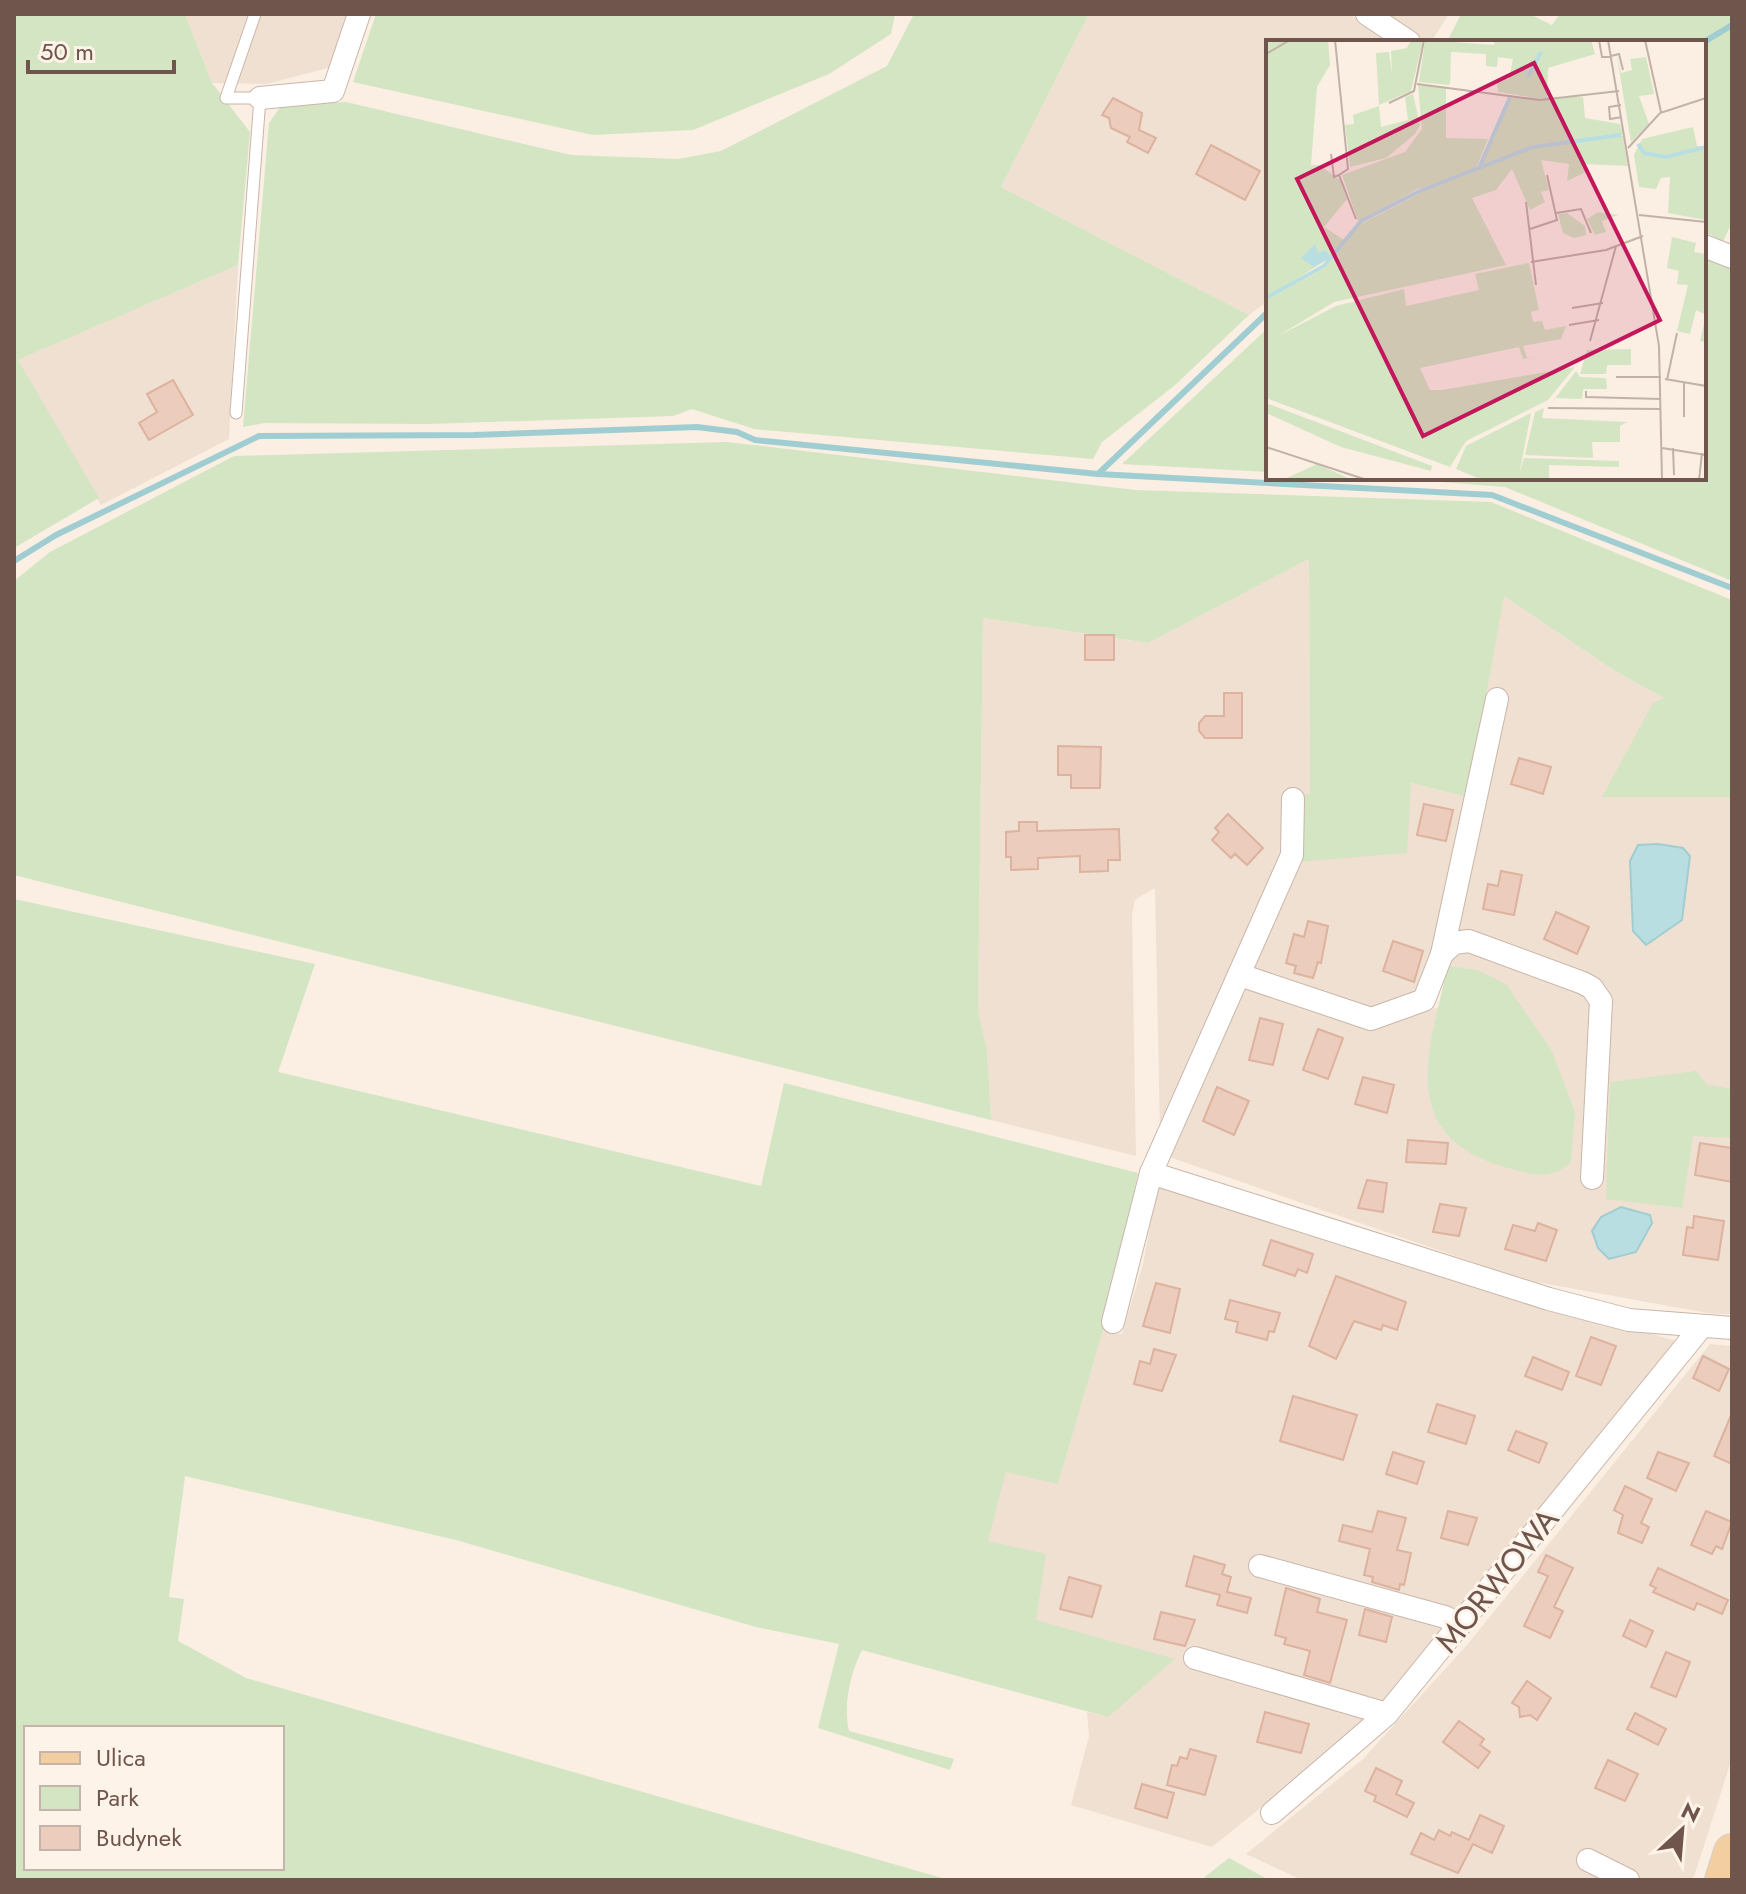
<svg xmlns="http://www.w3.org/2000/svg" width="1746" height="1894" font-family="Jost,sans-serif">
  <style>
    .residential { fill: #f0e0d1 }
    .green { fill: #d3e5c2; fill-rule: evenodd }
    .water { fill: #b9dee1; stroke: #a0cdd2; stroke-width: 2 }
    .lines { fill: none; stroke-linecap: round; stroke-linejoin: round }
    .stream { stroke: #a0cdd2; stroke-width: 6 }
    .building { fill: #ecccbc; stroke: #ddb29e; stroke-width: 2 }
    .service-casing { stroke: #c9b6aa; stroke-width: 13 }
    .minor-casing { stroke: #c9b6aa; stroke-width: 24 }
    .primary-casing { stroke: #d7cfcd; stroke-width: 38 }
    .service { stroke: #fff; stroke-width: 11 }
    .minor { stroke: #fff; stroke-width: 22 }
    .primary { stroke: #f3cea0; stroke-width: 36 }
    .labels { text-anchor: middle; stroke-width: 6; stroke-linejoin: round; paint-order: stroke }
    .street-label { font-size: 32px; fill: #6f554b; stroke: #fdf3e8 }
    .inset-river { fill: none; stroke: #b9dee1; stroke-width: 4 }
    .inset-road { fill: none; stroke: #c2b1a6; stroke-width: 2 }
    .view { fill: #c2185b; fill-opacity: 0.15; stroke: #c2185b; stroke-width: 4 }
    .inset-edge { fill: none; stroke: #6f554b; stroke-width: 4 }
  </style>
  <rect width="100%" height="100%" fill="#faefe2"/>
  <g class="residential">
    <polygon points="185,14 354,14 335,66 267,84 212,83"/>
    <polygon points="1089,14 1350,14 1388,42 1268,42 1268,301 1249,315 1001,187"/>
    <polygon points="1384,14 1449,14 1431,42 1425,42"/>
    <polygon points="238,265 229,439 101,505 18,360"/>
    <polygon points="1309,559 1310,795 1283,793 1286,856 1160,1131 1155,888 1135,900 1132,915 1136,1156 991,1120 987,1050 978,1010 983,618 1148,643"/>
    <polygon points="1503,595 1615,671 1732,735 1732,1314 1713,1314 1525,1280 1169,1157 1241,987 1366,1028 1439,1007 1509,695 1487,691"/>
    <polygon points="1411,783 1468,797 1436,946 1418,994 1367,1009 1248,971 1297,862"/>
    <polygon points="1158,1183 1244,1214 1676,1341 1363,1725 1212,1847 1071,1805 1089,1736 1087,1712 1108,1717 1036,1620 988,1541 1006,1471 1058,1483 1103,1330 1122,1334 1143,1264"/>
    <polygon points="1710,1344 1732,1346 1732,1758 1693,1880 1302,1880 1246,1854 1363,1759 1468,1644"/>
  </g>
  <g class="green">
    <polygon points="14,14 185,14 212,83 250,132 238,265 18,360 99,498 14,548"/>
    <polygon points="376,14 895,14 891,34 829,74 693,130 593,135 353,82"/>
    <polygon points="914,14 1089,14 1001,187 1249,315 1174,386 1102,442 1093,459 754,429 692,409 673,416 429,424 264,423 243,427 269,123 281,106 346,102 571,155 678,159 721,151 887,66"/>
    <polygon points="1461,14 1529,14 1552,25 1560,14 1732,14 1732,223 1723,241 1704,232 1704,42 1447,42"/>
    <polygon points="1704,253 1732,264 1732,581 1505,487 1390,478 1704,478"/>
    <polygon points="1268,328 1268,472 1122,464"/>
    <polygon points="727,442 1135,490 1491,502 1732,600 1732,797 1602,797 1653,703 1664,698 1615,671 1504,596 1468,797 1411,783 1407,853 1297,862 1300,794 1310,794 1309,559 1148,643 983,618 978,1010 987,1050 991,1120 14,875 14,581 50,552 234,456"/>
    <path d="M14,899L315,964L278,1072L761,1186L784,1083L1138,1173L1103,1330L1058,1484L1006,1472L988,1541L1046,1554L1036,1620L1175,1659L1108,1717L862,1650C850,1674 843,1705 849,1731L954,1759L950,1770L818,1728L839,1644L756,1627L456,1540L185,1476L169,1597L184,1599L178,1641L246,1678L949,1880H14ZM26,1728H282V1868H26Z"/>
    <path d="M1448,966L1477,970L1506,984L1552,1051L1575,1112L1571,1162C1551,1180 1533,1175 1508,1168C1394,1137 1429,1050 1448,966Z"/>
    <polygon points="1696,1071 1708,1085 1732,1089 1732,1138 1693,1136 1682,1208 1606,1199 1610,1082"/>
    <polygon points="1229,1858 1269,1880 1201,1880"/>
  </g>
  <g class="water">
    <polygon points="1658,844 1683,848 1690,856 1682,920 1646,945 1633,931 1630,861 1638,845"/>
    <polygon points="1621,1207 1650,1215 1652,1223 1636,1252 1609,1259 1598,1248 1592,1231 1601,1217"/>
  </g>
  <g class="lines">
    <g class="stream">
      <polyline points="1704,42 1732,25"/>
      <polyline points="1098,474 1268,312"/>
      <polyline points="14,561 56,535 259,436 474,435 697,427 737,432 755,440 1098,474 1492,495 1732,588"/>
    </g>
  </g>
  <g class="building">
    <polygon points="1113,98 1142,113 1139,130 1156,138 1148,153 1127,142 1130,137 1111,128 1109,118 1102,115"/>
    <polygon points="1211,145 1260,171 1245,200 1196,174"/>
    <polygon points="173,380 193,415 149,440 139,423 157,412 147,394"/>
    <rect x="1085" y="635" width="29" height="25"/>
    <polygon points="1224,693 1242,693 1242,738 1205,738 1199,731 1199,723 1205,716 1224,716"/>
    <polygon points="1058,746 1101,747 1100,788 1071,788 1071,775 1058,775"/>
    <polygon points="1519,758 1551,767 1543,794 1511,784"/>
    <polygon points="1424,804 1453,810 1446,841 1417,835"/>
    <polygon points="1228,814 1263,848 1247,865 1235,854 1231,858 1212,840 1219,832 1215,828"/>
    <polygon points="1019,822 1037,822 1037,831 1119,829 1120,860 1108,860 1108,871 1080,872 1080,856 1038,858 1038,869 1011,870 1011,857 1006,857 1006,832 1019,831"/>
    <polygon points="1501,871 1522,875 1514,915 1483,909 1488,884 1498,886"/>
    <polygon points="1556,912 1589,927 1577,954 1544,939"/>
    <polygon points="1308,921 1328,926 1321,963 1318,962 1313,978 1294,973 1296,966 1286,963 1294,934 1304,937"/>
    <polygon points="1393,941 1423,951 1414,982 1383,971"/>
    <polygon points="1260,1018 1283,1024 1273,1065 1249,1060"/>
    <polygon points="1318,1029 1343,1038 1328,1079 1303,1070"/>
    <polygon points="1363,1077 1394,1085 1387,1113 1355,1104"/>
    <polygon points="1217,1087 1249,1101 1234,1135 1203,1121"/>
    <polygon points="1408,1140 1448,1143 1446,1164 1406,1162"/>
    <polygon points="1700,1143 1732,1148 1732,1182 1695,1175"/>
    <polygon points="1367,1180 1387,1183 1383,1212 1358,1208"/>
    <polygon points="1440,1204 1466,1208 1459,1236 1433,1232"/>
    <polygon points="1694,1216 1724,1221 1718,1260 1683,1255 1687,1227 1693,1228"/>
    <polygon points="1538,1223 1557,1230 1546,1261 1505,1249 1513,1225 1535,1231"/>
    <polygon points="1271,1240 1313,1254 1307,1273 1298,1269 1295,1276 1263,1265"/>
    <polygon points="1336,1276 1406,1302 1397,1330 1383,1325 1381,1330 1354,1321 1336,1359 1309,1346"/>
    <polygon points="1156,1283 1180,1289 1170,1333 1143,1326"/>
    <polygon points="1230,1300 1280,1313 1274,1332 1269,1331 1267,1340 1236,1332 1238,1322 1225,1319"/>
    <polygon points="1591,1337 1616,1346 1601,1385 1576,1376"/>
    <polygon points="1154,1349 1176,1355 1162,1391 1134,1384 1140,1361 1150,1364"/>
    <polygon points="1703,1356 1729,1369 1719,1391 1693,1378"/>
    <polygon points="1533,1357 1569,1372 1562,1390 1525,1376"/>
    <polygon points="1293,1396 1357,1415 1343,1460 1280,1441"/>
    <polygon points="1437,1404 1475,1416 1466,1444 1428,1432"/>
    <polygon points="1732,1413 1732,1464 1714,1456"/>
    <polygon points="1516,1431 1547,1443 1539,1463 1508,1450"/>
    <polygon points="1393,1452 1424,1462 1417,1484 1386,1474"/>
    <polygon points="1658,1452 1689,1463 1676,1491 1647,1478"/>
    <polygon points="1625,1486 1652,1499 1641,1523 1649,1527 1642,1543 1618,1533 1623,1515 1614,1510"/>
    <polygon points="1378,1511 1406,1518 1397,1550 1411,1553 1404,1585 1400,1584 1399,1590 1372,1582 1373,1577 1364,1575 1370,1549 1339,1541 1343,1525 1372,1532"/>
    <polygon points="1448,1511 1477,1518 1468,1545 1441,1538"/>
    <polygon points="1706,1511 1732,1522 1722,1549 1716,1546 1712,1554 1691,1545"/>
    <polygon points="1546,1555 1573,1568 1554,1607 1563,1611 1550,1638 1524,1626 1548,1576 1538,1572"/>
    <polygon points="1194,1556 1225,1565 1222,1574 1231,1577 1227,1592 1251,1598 1247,1613 1217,1605 1220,1595 1186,1586"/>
    <polygon points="1658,1568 1728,1600 1722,1614 1697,1603 1694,1610 1653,1592 1656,1588 1650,1585"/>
    <polygon points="1069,1577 1101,1586 1092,1617 1060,1609"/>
    <polygon points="1286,1588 1320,1599 1317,1612 1347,1620 1330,1683 1304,1675 1310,1651 1284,1644 1286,1638 1275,1635"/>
    <polygon points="1365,1609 1392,1617 1386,1642 1359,1635"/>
    <polygon points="1161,1612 1195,1620 1185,1646 1154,1639"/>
    <polygon points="1630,1620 1653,1631 1646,1647 1623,1636"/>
    <polygon points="1666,1652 1690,1662 1676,1697 1651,1687"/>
    <polygon points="1527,1681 1551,1698 1537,1720 1530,1715 1520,1717 1519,1707 1512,1703"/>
    <polygon points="1265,1712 1309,1724 1301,1753 1257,1742"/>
    <polygon points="1635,1713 1666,1729 1658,1745 1627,1729"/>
    <polygon points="1459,1721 1484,1739 1480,1745 1490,1752 1478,1768 1443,1742"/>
    <polygon points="1190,1749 1216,1756 1205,1795 1167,1785 1172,1765 1177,1766 1180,1757 1187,1759"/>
    <polygon points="1608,1760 1638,1774 1625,1801 1595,1788"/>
    <polygon points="1376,1768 1402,1781 1396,1794 1414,1803 1407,1817 1374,1801 1376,1796 1365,1791"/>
    <polygon points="1142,1784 1174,1793 1167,1818 1135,1808"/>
    <polygon points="1480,1815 1504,1826 1492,1853 1473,1844 1458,1873 1411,1854 1421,1833 1434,1840 1439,1830 1450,1836 1452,1832 1469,1840"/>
  </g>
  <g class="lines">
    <defs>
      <polyline id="service" points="236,413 260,98 226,98 255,14"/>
      <g id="minor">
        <polyline points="1367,14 1409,42"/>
        <polyline points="260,98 333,91 359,14"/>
        <polyline points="1704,246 1732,257"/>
        <polyline points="1442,954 1454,943 1469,941 1583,983 1592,988 1601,1001 1592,1178"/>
        <polyline points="1240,975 1371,1019 1424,1000 1442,954 1497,699"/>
        <polyline points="1151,1173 1549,1299 1629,1320 1732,1328"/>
        <polyline points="1113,1322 1151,1173 1292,855 1293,799"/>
        <polyline points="1260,1566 1445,1617 1460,1625"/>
        <polyline points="1195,1658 1387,1714"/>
        <polyline points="1272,1813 1387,1714 1702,1326"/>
        <polyline points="1588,1860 1628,1880"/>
      </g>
      <polyline id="primary" points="1723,1880 1732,1852"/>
    </defs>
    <use href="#service" class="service-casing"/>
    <use href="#minor" class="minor-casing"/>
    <use href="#primary" class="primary-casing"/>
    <use href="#service" class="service"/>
    <use href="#minor" class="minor"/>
    <use href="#primary" class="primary"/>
  </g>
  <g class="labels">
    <g class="street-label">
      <text transform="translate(1497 1580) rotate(-51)" y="11">MORWOWA</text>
    </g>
  </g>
  <g transform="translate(1266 40)">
    <rect width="440" height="440" fill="#faefe2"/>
    <path d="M0,0H62L64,25L51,47L45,125H53L74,140L81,159L58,187L78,200L67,216L0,258ZM145,0H157L145,51L113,65L110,13L123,12L126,34L125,11L141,8ZM159,0L228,5L229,0H325L329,14L282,28L281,57H264L232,52L231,43L243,39L247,19L232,17L231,27L220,26V14L185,12L184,45L153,42ZM351,16L355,33L366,30L364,19L380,17L388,54L373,56L383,84L365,102ZM152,45L180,47V98L222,99L210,129L152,149L92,181L76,135L139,112L156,89ZM147,54L154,85L149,94L120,118L84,127L79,85L88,84L87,75L113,66L115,87L142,80L139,57ZM245,57H317L319,78L354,84L357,95L268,105L214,128ZM427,87L431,106H440V180L402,173L404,137L395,138L390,149L373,147L368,115L376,99ZM357,96L362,126L318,124L320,132L301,141L303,124L275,120L283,150L275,152L279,162L264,170L246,129L230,150L206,158L240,225L68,262L12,296L70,266L138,249L140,266L213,250L209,234L263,223L273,270L265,272L267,282L276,281L279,290L300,286L295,299L257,306L261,318L277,316L257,319L253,307L154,328L164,350H176L309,327L282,360L200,401L184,427L0,358V260L59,228L93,185L159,151L267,108ZM332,172L352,175L336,181L340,192L329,195L321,179ZM301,173L319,186L320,195L308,198L297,193L292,174ZM406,197L430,203L428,212L440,214V302L434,301L440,275L430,270L424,294L411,291L422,245L411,244L413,231L401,228ZM321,310L365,309V325H341L340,334H314ZM310,331L314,337L340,338L341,349H317L316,359L290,358L284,365ZM0,363L166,426L165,431L75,407L0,373ZM278,368L276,378L361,382L354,386V402H326L327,418L259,415L269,372ZM265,373L253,435L258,418L353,421V427L283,425V438L319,440H217L190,429L200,406ZM51,424L86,440H15L21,438Z" fill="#d3e5c2"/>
    <path d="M49,204L52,213L59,210L65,217L48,227L35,218Z" fill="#b9dee1"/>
    <path class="inset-river" d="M262,37L275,12M372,104L378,113L400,117L440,107M213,128L244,57M0,258L58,226L95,181L154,151L267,107L355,95"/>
    <path class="inset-road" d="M69,0L82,129L73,135M333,0L336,17H346M342,0L393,306L396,440M379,0L395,72M0,14L24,0M345,16L353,14L357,30M151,44L274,60L353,51M123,63L148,51L158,0M355,65L343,67L344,79L356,77M362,108L394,73L440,58M65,114L68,137L73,135L90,179M260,162L270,245M290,173L315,169L325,193M373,175L440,182M264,189L291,180L281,135M265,222L340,210L377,196M306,268L337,263M303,285L333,280M324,301L350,206M350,337H395M399,339L440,346M401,340L411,293M320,351V357L395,359M282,368L395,369M418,377V343M0,407L101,440M396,408L440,415M407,408L408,435M433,440L436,413"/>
    <path class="view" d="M268,23L394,280L157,396L31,139Z"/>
    <rect width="440" height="440" class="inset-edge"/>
  </g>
  <rect width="1746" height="1894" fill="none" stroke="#6f554b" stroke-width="32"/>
  <rect x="24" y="1726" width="260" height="144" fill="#fdf3e8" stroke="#c4b4a9" stroke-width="2"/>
  <rect x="40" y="1752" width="40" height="12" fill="#f3cea0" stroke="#c4b4a9" stroke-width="2"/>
  <text x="96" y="1766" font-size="24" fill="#6f554b">Ulica</text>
  <rect x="40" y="1786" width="40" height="24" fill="#d3e5c2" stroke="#c4b4a9" stroke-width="2"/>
  <text x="96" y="1806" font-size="24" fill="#6f554b">Park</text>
  <rect x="40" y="1826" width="40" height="24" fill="#ecccbc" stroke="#c4b4a9" stroke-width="2"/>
  <text x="96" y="1846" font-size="24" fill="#6f554b">Budynek</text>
  <g transform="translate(1682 1830) rotate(26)" stroke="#fdf3e8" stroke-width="6" paint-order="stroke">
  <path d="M0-6L14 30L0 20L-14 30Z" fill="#6f554b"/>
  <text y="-12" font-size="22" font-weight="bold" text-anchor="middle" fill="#6f554b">N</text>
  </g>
  <path d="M28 60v12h146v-12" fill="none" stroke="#6f554b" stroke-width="4"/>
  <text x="40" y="60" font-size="24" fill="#6f554b" stroke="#fdf3e8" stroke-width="6" paint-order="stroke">50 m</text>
</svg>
